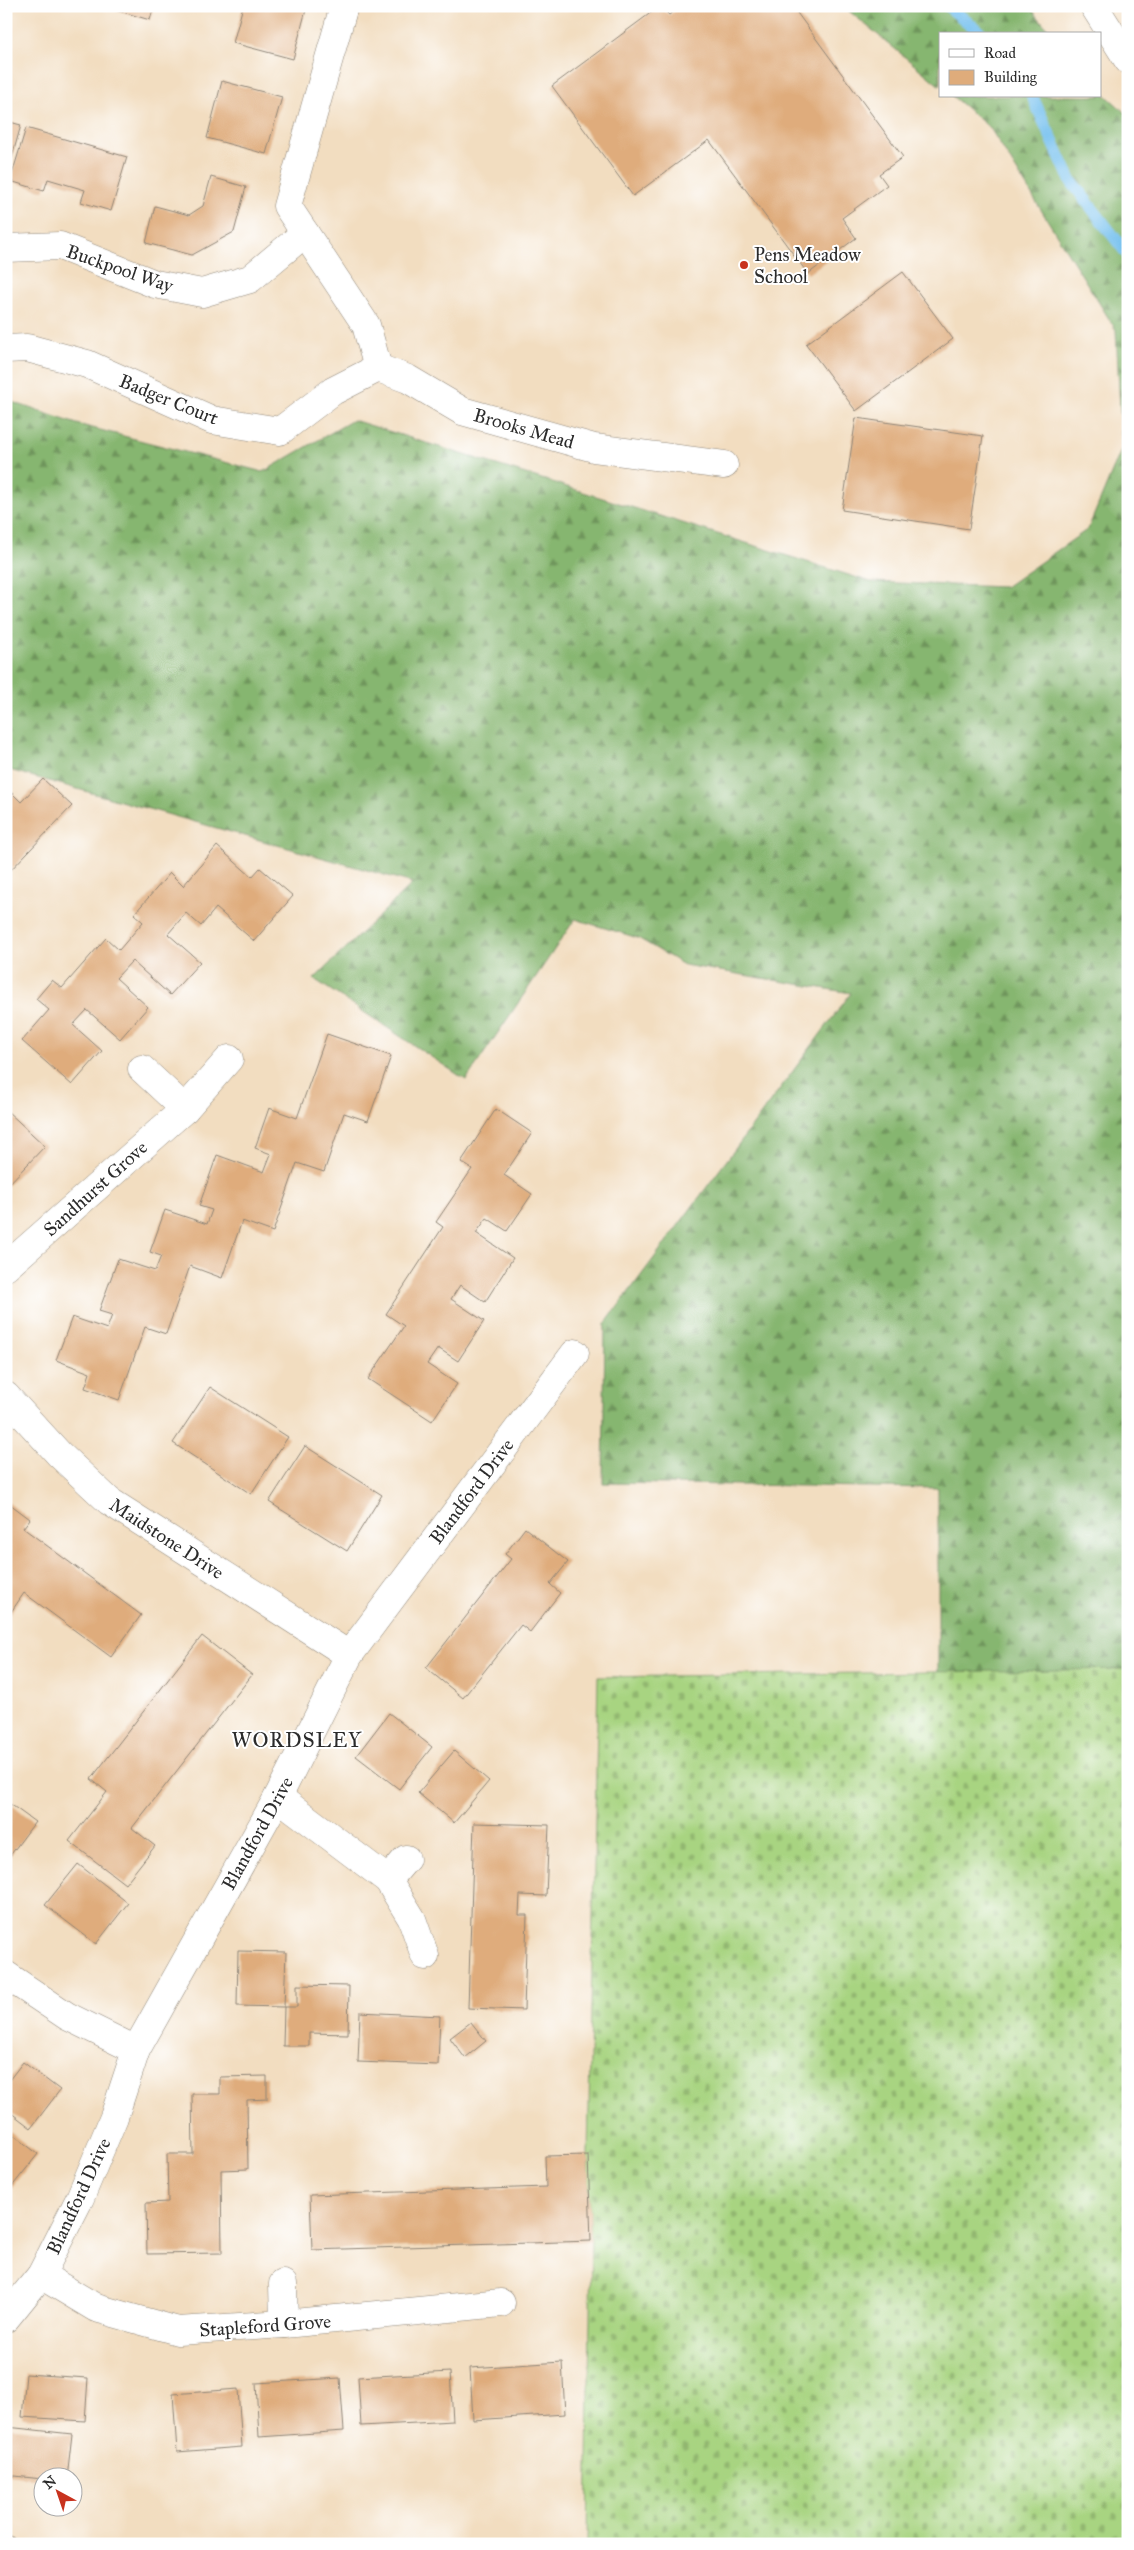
<svg xmlns="http://www.w3.org/2000/svg" width="1134" height="2550" font-family="'IM FELL Great Primer',serif">
  <style>
    .forest { fill: url(#forest-firs); stroke: #58704d }
    .cemetery { fill: url(#cemetery-stones); stroke: #6a8056 }
    .lines { fill: none; stroke-linecap: round; stroke-linejoin: round }
    .stream { stroke: #75c0ee; stroke-width: 12 }
    .building { fill: #dfac7b }
    .minor-casing { stroke: #8e8476; stroke-width: 29 }
    .minor { stroke: #fff; stroke-width: 28 }
    .poi-dot { fill: #c8321e; stroke: #fff; stroke-width: 2 }
    .labels { text-anchor: middle; stroke-width: 4; stroke-linejoin: round; paint-order: stroke }
    .poi-label { font-size: 19px; fill: #2b2b2b; stroke: #fff; text-anchor: start }
    .street-label { font-size: 19px; fill: #2b2b2b; stroke: #fff }
    .quarter-label { font-size: 21px; letter-spacing: 1px; fill: #2b2b2b; stroke: #fff }
  </style>
  <defs>
    <pattern id="forest-firs" width="22" height="20" patternUnits="userSpaceOnUse" patternTransform="scale(1.25)"><rect width="22" height="20" fill="#86b66f"/><path d="M5 1l3.5 6h-7zM16 11l3.5 6h-7z" fill="#6e945b"/></pattern>
    <pattern id="cemetery-stones" width="16" height="16" patternUnits="userSpaceOnUse" patternTransform="scale(1.25)"><rect width="16" height="16" fill="#a8d481"/><path d="M2 7V4a2 2 0 0 1 4 0v3zM10 15v-3a2 2 0 0 1 4 0v3z" fill="#91b670"/></pattern>
  </defs>
  <rect width="100%" height="100%" fill="#fff"/>
  <filter id="ink" filterUnits="userSpaceOnUse"><feTurbulence type="fractalNoise" baseFrequency=".02" numOctaves="2"/><feDisplacementMap in="SourceGraphic" scale="10" xChannelSelector="R" yChannelSelector="G"/><feConvolveMatrix kernelMatrix="1 2 1 2 8 2 1 2 1" color-interpolation-filters="sRGB"/></filter>
  <filter id="wash" filterUnits="userSpaceOnUse"><feTurbulence type="fractalNoise" baseFrequency=".0096" numOctaves="4" result="noise"/><feDisplacementMap in="SourceGraphic" scale="20" xChannelSelector="R" yChannelSelector="G"/><feGaussianBlur stdDeviation="1.12" result="paint"/><feColorMatrix in="noise" values="0 0 0 0 0 0 0 0 0 0 0 0 0 0 0 0 0 1.4 0 .05"/><feComposite in="paint" operator="in"/></filter>
  <g filter="url(#wash)">
    <rect width="100%" height="100%" fill="#f2ddc0"/>
    <g class="forest">
      <polygon points="843,6 1029,6 1052,34 940,34 940,86"/>
      <polygon points="1100,90 1128,115 1128,1669 938,1674 938,1488 603,1483 605,1324 851,993 684,965 638,938 575,919 466,1080 314,979 413,883 6,769 6,400 77,424 263,472 353,420 871,582 1005,587 1088,529 1122,448 1116,330 990,128 952,96 1100,96"/>
    </g>
    <polygon class="cemetery" points="1128,1669 1128,2544 587,2544 591,2241 588,2155 598,1677"/>
    <g class="lines">
      <g class="stream">
        <polyline points="948,6 982,34"/>
        <polyline points="1032,96 1071,181 1128,255"/>
      </g>
    </g>
    <g id="blocks">
      <g class="building">
        <polygon points="102,6 154,6 150,20"/>
        <polygon points="243,6 307,6 293,59 233,43"/>
        <polygon points="660,6 669,15 682,6 792,6 903,157 879,174 887,185 842,218 856,238 808,274 709,140 633,196 552,86"/>
        <polygon points="222,81 282,97 266,154 207,138"/>
        <polygon points="6,121 21,125 7,175 6,175"/>
        <polygon points="26,128 127,157 111,211 81,202 85,190 48,179 44,191 10,181"/>
        <polygon points="211,177 246,187 234,232 192,255 146,243 155,206 189,215 203,206"/>
        <polygon points="903,272 953,339 856,411 806,344"/>
        <polygon points="856,418 983,436 969,529 842,510"/>
        <polygon points="43,779 72,806 6,875 6,787 21,802"/>
        <polygon points="217,846 252,877 260,868 293,896 254,941 216,908 201,926 186,913 168,934 200,962 170,995 132,961 116,978 148,1007 120,1039 87,1010 73,1025 102,1051 72,1085 22,1041 49,1010 36,999 52,980 62,988 106,938 119,950 143,922 134,914 170,873 183,886"/>
        <polygon points="327,1034 391,1056 368,1121 344,1113 324,1172 297,1163 273,1232 242,1221 222,1278 190,1266 166,1334 145,1327 119,1400 85,1388 90,1373 56,1360 72,1317 107,1329 112,1315 99,1311 118,1259 155,1271 161,1256 150,1252 165,1210 207,1224 212,1210 199,1206 217,1155 264,1172 271,1154 255,1148 269,1108 297,1118"/>
        <polygon points="496,1109 532,1133 504,1175 532,1194 507,1231 487,1218 476,1233 513,1258 485,1302 460,1285 451,1299 484,1321 458,1361 438,1348 427,1364 457,1384 432,1421 368,1379 404,1326 386,1314 443,1227 436,1222 472,1169 461,1162"/>
        <polygon points="6,1110 45,1146 6,1187"/>
        <polygon points="210,1387 288,1437 251,1494 173,1443"/>
        <polygon points="305,1446 382,1495 347,1551 269,1502"/>
        <polygon points="6,1501 30,1519 23,1528 141,1615 111,1657 24,1593 9,1615 6,1613"/>
        <polygon points="525,1528 568,1562 550,1584 560,1593 530,1632 521,1625 463,1698 426,1668 511,1559 505,1554"/>
        <polygon points="202,1636 252,1675 132,1828 155,1846 125,1884 69,1841 107,1792 91,1779"/>
        <polygon points="389,1713 432,1747 399,1789 356,1756"/>
        <polygon points="454,1751 489,1781 454,1823 418,1793"/>
        <polygon points="6,1801 35,1822 6,1861"/>
        <polygon points="474,1823 549,1825 546,1896 520,1895 519,1915 527,1915 524,2010 468,2008"/>
        <polygon points="78,1864 128,1903 96,1944 45,1905"/>
        <polygon points="238,1951 286,1952 284,2007 297,2007 297,1985 349,1986 348,2034 309,2033 309,2046 283,2046 284,2007 237,2006"/>
        <polygon points="360,2012 440,2016 438,2065 358,2062"/>
        <polygon points="471,2022 486,2041 465,2058 450,2038"/>
        <polygon points="23,2062 60,2090 31,2128 6,2109 6,2084"/>
        <polygon points="267,2076 267,2099 247,2100 248,2169 221,2170 222,2253 147,2254 146,2203 168,2202 167,2154 193,2154 192,2094 220,2094 220,2077"/>
        <polygon points="6,2129 38,2154 6,2194"/>
        <polygon points="588,2155 591,2241 312,2250 310,2195 546,2187 545,2156"/>
        <polygon points="562,2362 565,2414 473,2420 470,2368"/>
        <polygon points="450,2372 453,2421 361,2426 358,2377"/>
        <polygon points="26,2374 88,2378 85,2421 22,2417"/>
        <polygon points="340,2378 344,2431 259,2437 256,2383"/>
        <polygon points="238,2389 242,2447 177,2452 173,2394"/>
        <polygon points="7,2427 72,2434 67,2478 42,2478 42,2479 6,2475"/>
        <polygon points="10,2535 20,2544 6,2544 6,2540"/>
      </g>
    </g>
  </g>
  <g filter="url(#ink)">
    <use href="#blocks" fill-opacity="0" stroke="#8e8476" stroke-width="1"/>
    <g class="lines">
      <defs>
        <g id="minor">
          <polyline points="344,6 287,206 366,325 378,368"/>
          <polyline points="1094,6 1128,60"/>
          <polyline points="6,248 60,246 155,284 202,293 250,279 305,233"/>
          <polyline points="6,349 27,348 87,364 212,420 280,431 333,391 378,368"/>
          <polyline points="378,368 408,379 462,411 594,448 724,465"/>
          <polyline points="142,1069 185,1109"/>
          <polyline points="6,1267 185,1109 229,1059"/>
          <polyline points="6,1396 59,1454 109,1501 349,1655"/>
          <polyline points="278,1797 388,1880 412,1919 425,1956"/>
          <polyline points="388,1880 406,1859"/>
          <polyline points="6,1975 67,2016 136,2050"/>
          <polyline points="41,2275 96,2308 178,2331 284,2324 501,2303"/>
          <polyline points="283,2284 284,2324"/>
          <polyline points="6,2318 41,2275 80,2198 114,2117 136,2050 278,1797 349,1655 575,1353"/>
        </g>
      </defs>
      <use href="#minor" class="minor-casing"/>
      <use href="#minor" class="minor"/>
    </g>
  </g>
  <circle class="poi-dot" cx="744" cy="265" r="5"/>
  <g class="labels">
    <g class="poi-label">
      <text x="754" y="261">Pens Meadow<tspan x="754" dy="22">School</tspan></text>
    </g>
    <g class="street-label">
      <text transform="translate(120 268) rotate(19)" y="7">Buckpool Way</text>
      <text transform="translate(169 399) rotate(22)" y="7">Badger Court</text>
      <text transform="translate(524 428) rotate(16)" y="7">Brooks Mead</text>
      <text transform="translate(95 1188) rotate(-42)" y="7">Sandhurst Grove</text>
      <text transform="translate(471 1491) rotate(-53)" y="7">Blandford Drive</text>
      <text transform="translate(167 1538) rotate(33)" y="7">Maidstone Drive</text>
      <text transform="translate(257 1833) rotate(-61)" y="7">Blandford Drive</text>
      <text transform="translate(78 2196) rotate(-65)" y="7">Blandford Drive</text>
      <text transform="translate(265 2325) rotate(-4)" y="7">Stapleford Grove</text>
    </g>
    <g class="quarter-label">
      <text x="297" y="1747">WORDSLEY</text>
    </g>
  </g>
  <rect width="1134" height="2550" fill="none" stroke="#fff" stroke-width="25"/>
  <rect x="939" y="32" width="162" height="65" fill="#ffffff" stroke="#aaaaaa"/>
  <rect x="949" y="49" width="25" height="8" fill="#ffffff" stroke="#aaaaaa"/>
  <text x="984" y="58" font-size="15" fill="#2b2b2b">Road</text>
  <rect x="949" y="70" width="25" height="15" fill="#dfac7b" stroke="#aaaaaa"/>
  <text x="984" y="82" font-size="15" fill="#2b2b2b">Building</text>
  <g transform="translate(58 2492) rotate(320)"><circle r="24" fill="#ffffff" stroke="#aaaaaa"/>
  <path d="M0-4L9 19L0 12L-9 19Z" fill="#c8321e"/>
  <text y="-8" font-size="14" font-weight="bold" text-anchor="middle" fill="#2b2b2b">N</text>
  </g>
</svg>
